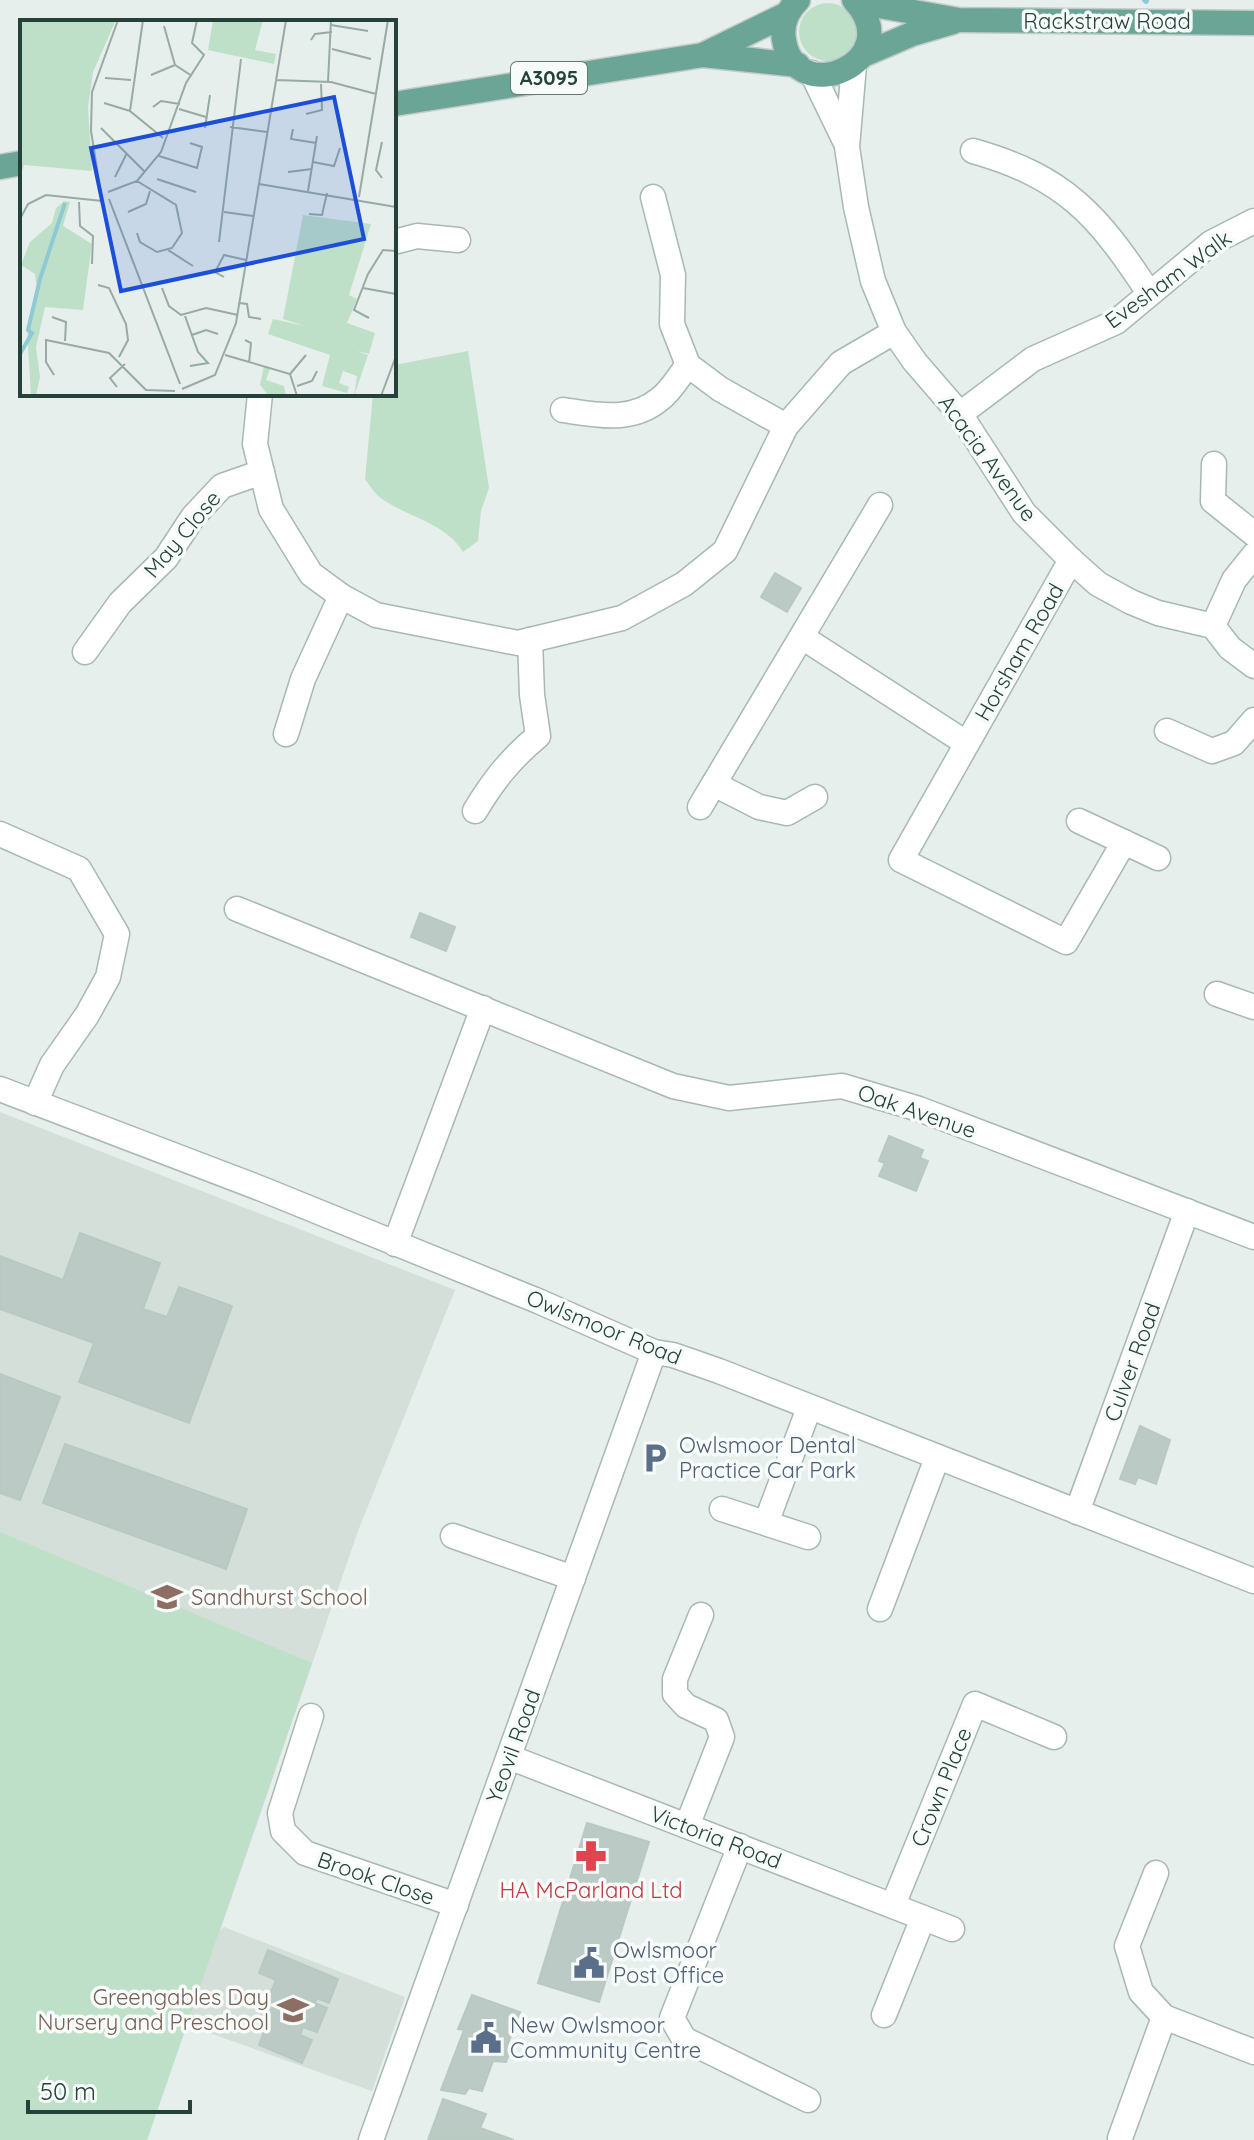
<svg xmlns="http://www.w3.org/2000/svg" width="1254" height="2140" font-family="Quicksand,sans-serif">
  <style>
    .built { fill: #d4dfda }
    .green { fill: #bfe0c8 }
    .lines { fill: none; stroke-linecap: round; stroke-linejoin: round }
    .stream { stroke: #8ec9d4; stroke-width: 6 }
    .building { fill: #bbcac4; stroke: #b8c9c2; stroke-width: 2 }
    .minor-casing { stroke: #a8b8b2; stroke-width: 27 }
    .tertiary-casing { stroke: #a8b8b2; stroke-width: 27 }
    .primary-casing { stroke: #c2cac8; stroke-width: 27 }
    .minor { stroke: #fff; stroke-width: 24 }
    .tertiary { stroke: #fff; stroke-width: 24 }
    .primary { stroke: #6aa596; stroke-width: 24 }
    .labels { text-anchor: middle; stroke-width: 7; stroke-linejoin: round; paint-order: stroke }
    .shield { fill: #f7fbf9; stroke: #637a73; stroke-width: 2 }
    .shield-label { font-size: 20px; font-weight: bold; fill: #24423a }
    .street-label { font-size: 22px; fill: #24423a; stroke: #f7fbf9 }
    .service-label { font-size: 22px; fill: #4e5e75; stroke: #f7fbf9; text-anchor: start }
    .education-label { font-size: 22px; fill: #785e54; stroke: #f7fbf9; text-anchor: start }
    .health-label { font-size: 22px; fill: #be3a42; stroke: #f7fbf9 }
    .inset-river { fill: none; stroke: #8ec9d4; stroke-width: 4 }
    .inset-road { fill: none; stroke: #98aaa4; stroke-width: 2 }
    .view { fill: #1d4ed8; fill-opacity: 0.15; stroke: #1d4ed8; stroke-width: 4 }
    .inset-edge { fill: none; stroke: #24423a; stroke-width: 4 }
  </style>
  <rect width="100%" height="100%" fill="#e6efeb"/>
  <polygon class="built" points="0,1112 455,1290 358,1531 220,1931 224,1927 405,1997 372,2091 187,2025 147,2140 0,2140"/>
  <g class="green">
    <circle cx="828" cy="32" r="29"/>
    <path d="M468,351L489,488L481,511L478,541L463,552C447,524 408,517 382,499C375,494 370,486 365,479L373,394H394V365Z"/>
    <polygon points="0,1532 312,1663 147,2140 0,2140"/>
  </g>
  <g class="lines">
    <polyline class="stream" points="1145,0 1146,1"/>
  </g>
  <g class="building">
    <polygon points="775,573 801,588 787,612 761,597"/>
    <polygon points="420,913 455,927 446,951 411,937"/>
    <polygon points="889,1136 923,1150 920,1158 928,1161 916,1191 879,1176 885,1163 879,1161"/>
    <polygon points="80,1233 160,1263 143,1309 167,1317 179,1287 232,1306 189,1423 79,1382 94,1343 0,1309 0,1256 63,1280"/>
    <polygon points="0,1374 60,1397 20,1500 0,1493"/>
    <polygon points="1140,1426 1170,1440 1156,1484 1138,1477 1135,1484 1120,1479"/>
    <polygon points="65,1444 247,1509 226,1569 43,1503"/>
    <polygon points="587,1823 649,1842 599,2002 538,1983"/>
    <polygon points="268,1950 338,1979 329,2003 317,1998 315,2003 327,2008 317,2032 303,2027 300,2035 312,2040 302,2063 259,2045 268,2022 260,2019 276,1980 259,1973"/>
    <polygon points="472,1995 520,2012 507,2046 509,2054 506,2062 493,2061 482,2091 469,2088 465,2094 441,2090 464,2030 458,2029"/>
    <polygon points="443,2099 486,2114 480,2128 514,2140 428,2140"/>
  </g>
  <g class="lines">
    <defs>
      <g id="minor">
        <polyline points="854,65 847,147 856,207 873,281 894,332 915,362 960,414 1024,513 1071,560 1098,584 1131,602 1158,613 1213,626 1230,648 1254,666"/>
        <polyline points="812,73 845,141"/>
        <path d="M973,151C1065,177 1098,215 1149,293"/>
        <polyline points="653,197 673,275 672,324 688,365 720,389 786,426"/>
        <polyline points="394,242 417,236 458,240"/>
        <polyline points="260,394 255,444 271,509 311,574 341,596 376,615 518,643 622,618 684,584 725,551 786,426 841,363 894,332"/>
        <path d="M563,410C597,415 631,423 660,399C671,391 679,376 688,365"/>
        <polyline points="960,414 1033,359 1116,322 1211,243 1254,221"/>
        <polyline points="1214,464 1213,501 1254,534"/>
        <polyline points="1071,560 901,860 1066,942 1124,842"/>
        <polyline points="1213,626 1234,580 1254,555"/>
        <polyline points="802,637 966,743"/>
        <polyline points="85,652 120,603 166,558 193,517 222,486 262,472"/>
        <polyline points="1167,731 1212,751 1234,743 1254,720"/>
        <polyline points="286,734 303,679 341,596"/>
        <polyline points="714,784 759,807 787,813 815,797"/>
        <polyline points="700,807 880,505"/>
        <path d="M475,811C493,781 511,758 538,736L532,695L530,640"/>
        <polyline points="1079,821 1158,858"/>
        <polyline points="0,834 79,869 117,934 108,977 87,1015 52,1065 35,1103"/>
        <polyline points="237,909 673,1086 729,1098 842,1086 919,1109 1254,1237"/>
        <polyline points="1217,994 1254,1007"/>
        <polyline points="395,1244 483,1008"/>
        <polyline points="722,1509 808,1537"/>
        <polyline points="1077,1512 1187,1211"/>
        <polyline points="766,1523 809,1408"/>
        <polyline points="453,1536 573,1578"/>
        <polyline points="880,1609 937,1458"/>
        <polyline points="311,1716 280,1813 283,1831 305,1853 456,1905"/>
        <polyline points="509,1757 952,1929"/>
        <polyline points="687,1826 722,1737 716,1720 686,1706 675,1694 675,1679 701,1615"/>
        <polyline points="740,1846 672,2018 684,2039 808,2100"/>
        <polyline points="1156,1873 1127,1946 1141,1992 1164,2017 1254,2052"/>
        <polyline points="893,1905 975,1704 1054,1737"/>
        <polyline points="884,2015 923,1918"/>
        <polyline points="1120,2138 1164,2017"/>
      </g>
      <g id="tertiary">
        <polyline points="0,1089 262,1189 538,1301 654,1352 673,1355 719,1371 1254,1581"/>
        <polyline points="371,2140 654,1352"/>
      </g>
      <g id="primary">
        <path d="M798,0C787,11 781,24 784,40C795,111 910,61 854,0"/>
        <polyline points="856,2 959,20 1254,23"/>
        <polyline points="705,54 787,14"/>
        <polyline points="863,55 912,34 953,22"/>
        <polyline points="394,104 703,55 798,65"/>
        <polyline points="0,167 22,163"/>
      </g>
    </defs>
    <use href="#minor" class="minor-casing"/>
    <use href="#tertiary" class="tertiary-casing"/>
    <use href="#primary" class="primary-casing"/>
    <use href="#minor" class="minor"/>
    <use href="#tertiary" class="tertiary"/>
    <use href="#primary" class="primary"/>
  </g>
  <defs>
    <symbol id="parking-bare" viewBox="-9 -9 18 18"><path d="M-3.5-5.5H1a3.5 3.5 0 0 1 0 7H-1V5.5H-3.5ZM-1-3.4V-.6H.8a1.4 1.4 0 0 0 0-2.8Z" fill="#5c6f8a" stroke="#f7fbf9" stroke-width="2.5" paint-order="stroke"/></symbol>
    <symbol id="school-bare" viewBox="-9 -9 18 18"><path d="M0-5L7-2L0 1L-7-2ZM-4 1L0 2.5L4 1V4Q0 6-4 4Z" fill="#8d6e63" stroke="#f7fbf9" stroke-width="2.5" paint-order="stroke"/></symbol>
    <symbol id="pharmacy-bare" viewBox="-9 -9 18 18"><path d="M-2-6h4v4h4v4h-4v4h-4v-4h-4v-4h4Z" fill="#e0444e" stroke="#f7fbf9" stroke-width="2.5" paint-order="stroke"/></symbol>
    <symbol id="civic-bare" viewBox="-9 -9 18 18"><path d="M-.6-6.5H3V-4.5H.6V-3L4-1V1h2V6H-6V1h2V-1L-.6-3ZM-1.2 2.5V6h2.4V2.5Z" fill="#5c6f8a" stroke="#f7fbf9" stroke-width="2.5" paint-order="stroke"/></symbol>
  </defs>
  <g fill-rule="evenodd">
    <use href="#parking-bare" x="633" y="1436" width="44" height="44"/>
    <use href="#school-bare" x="145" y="1575" width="44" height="44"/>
    <use href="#pharmacy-bare" x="569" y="1834" width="44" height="44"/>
    <use href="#civic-bare" x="567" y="1941" width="44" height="44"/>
    <use href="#school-bare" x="271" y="1988" width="44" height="44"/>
    <use href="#civic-bare" x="464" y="2016" width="44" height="44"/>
  </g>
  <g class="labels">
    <rect class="shield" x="511" y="62" width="76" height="32" rx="6"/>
    <g class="shield-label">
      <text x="549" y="85">A3095</text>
    </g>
    <g class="street-label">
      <text x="1107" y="29">Rackstraw Road</text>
      <text transform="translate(1168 279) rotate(-36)" y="8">Evesham Walk</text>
      <text transform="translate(988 458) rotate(54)" y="8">Acacia Avenue</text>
      <text transform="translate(182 534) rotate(-50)" y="8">May Close</text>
      <text transform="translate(1019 652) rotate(-60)" y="8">Horsham Road</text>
      <text transform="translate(917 1111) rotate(19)" y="8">Oak Avenue</text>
      <text transform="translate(604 1327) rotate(22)" y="8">Owlsmoor Road</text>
      <text transform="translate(1132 1362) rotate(-70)" y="8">Culver Road</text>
      <text transform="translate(513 1746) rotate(-70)" y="8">Yeovil Road</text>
      <text transform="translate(941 1787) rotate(-68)" y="8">Crown Place</text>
      <text transform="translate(716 1837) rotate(21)" y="8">Victoria Road</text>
      <text transform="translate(376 1878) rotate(19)" y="8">Brook Close</text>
    </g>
    <g class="service-label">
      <text x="679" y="1453">Owlsmoor Dental<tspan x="679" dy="25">Practice Car Park</tspan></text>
      <text x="613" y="1958">Owlsmoor<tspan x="613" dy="25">Post Office</tspan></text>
      <text x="510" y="2033">New Owlsmoor<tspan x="510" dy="25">Community Centre</tspan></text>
    </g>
    <g class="education-label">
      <text x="191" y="1605">Sandhurst School</text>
      <text x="269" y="2005" text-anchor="end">Greengables Day<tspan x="269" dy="25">Nursery and Preschool</tspan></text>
    </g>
    <g class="health-label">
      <text x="591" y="1898">HA McParland Ltd</text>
    </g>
  </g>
  <g transform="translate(20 20)">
    <rect width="376" height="376" fill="#e6efeb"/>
    <path d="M0,0H96L73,52L68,87L72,151L4,145L0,157ZM193,0H243L235,30L256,34L254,44L188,30ZM44,181L50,182L43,206L72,224L63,290L25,287L16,327L20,357L16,376H11L7,308L17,269L15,254L1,245L10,222L32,203L36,188ZM283,195L351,204L329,275L337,279L327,303L355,313L349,334L337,331L348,335L334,376L337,356L323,351L319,363L329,367L327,373L302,366L310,335L248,314L253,299L285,306L263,299ZM244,346L250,349L246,360L264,366L266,376H249L240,365Z" fill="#bfe0c8"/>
    <path class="inset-river" d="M0,334L12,313L8,310L20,259L45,183"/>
    <path class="inset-road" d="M123,0L110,91L143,118M311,5L348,11M144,6L155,45M291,20L295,14L312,12M312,29L351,39M131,55L155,45L172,56M85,58L111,60M256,60L311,62L356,74M308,62L311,0M84,83L110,91M133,87L141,81L160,84M159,89L186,97M286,94L302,90L301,64M210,107L247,112M81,108L125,152M185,108L190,75M273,109L271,119L296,123M139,136L177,148L182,127L170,123M293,142L314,146L320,128M268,152L292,149M95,157L107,133M362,158L356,150L362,122M137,159L176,172M117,161L156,185L162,213L152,228L137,232L120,222L117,213M239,164L376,187M288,171L297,116M88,172L117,161L141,132L166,63L184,35L172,23L177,0M81,174L71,111L72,72L98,0M339,177L368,0M89,179L160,364M59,182L60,206L73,216L72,244M108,192L126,184L130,171M204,192L233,196M289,194L302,195L307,173M0,199L8,184L26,175L82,181M199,222L221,39M148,230L173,246M204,257L195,252L204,235L226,240M78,265L89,268L106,304L108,320L99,337M142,268L149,286L161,295L186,288L218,295M343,268L376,274M219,283L227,284L229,297L241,299M165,296L178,332L188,343L170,346M32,297L46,302L45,321M349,298L334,290L348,254L363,230L376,231M172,315L186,310L198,314M225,320L231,323L229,343M205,335L270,354L277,376M270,354L286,335M34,355L26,342V320L89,333L126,370L155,371M277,366L292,361L297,351M97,367L90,358L105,344M162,369L195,355L216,303L266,0M361,376L376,336"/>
    <path class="view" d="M314,77L344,219L101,271L71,128Z"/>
    <rect width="376" height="376" class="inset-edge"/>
  </g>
  <path d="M28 2100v12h162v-12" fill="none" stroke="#24423a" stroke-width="4"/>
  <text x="40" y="2100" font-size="24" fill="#24423a" stroke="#f7fbf9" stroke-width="6" paint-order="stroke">50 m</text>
</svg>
